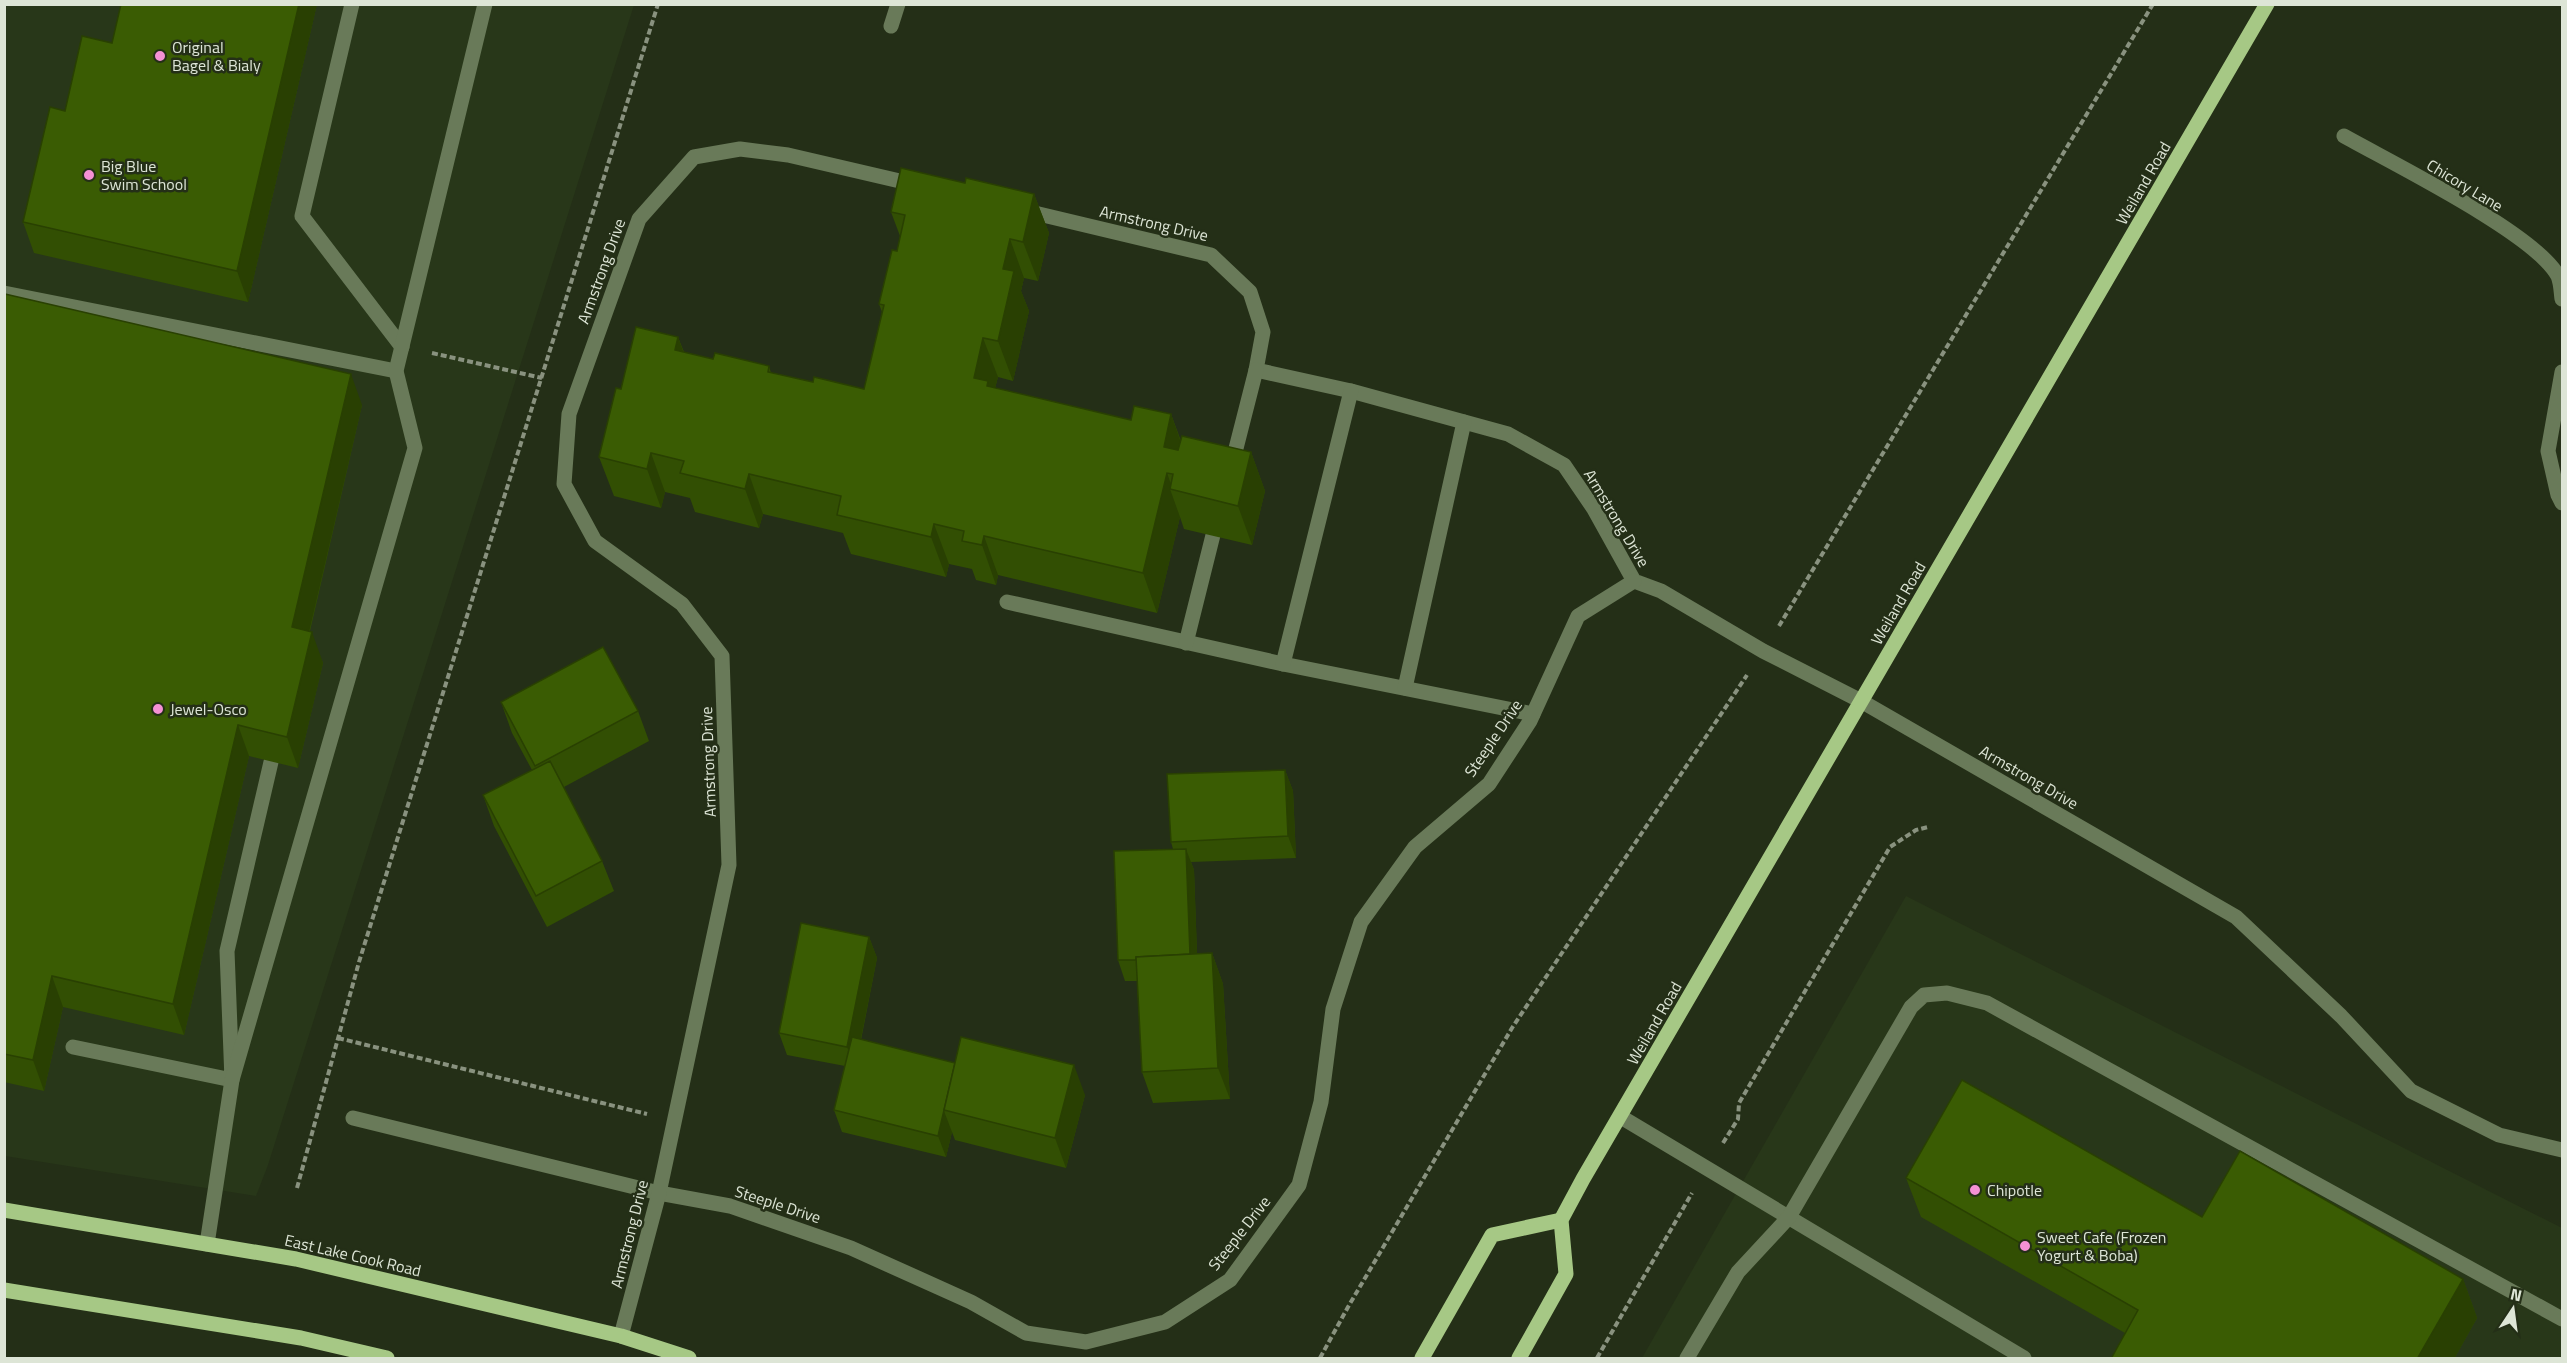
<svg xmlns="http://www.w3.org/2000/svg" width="2567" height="1363" font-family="'Titillium Web',sans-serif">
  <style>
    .built { fill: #283719 }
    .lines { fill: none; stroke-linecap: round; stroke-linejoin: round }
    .path { stroke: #89927f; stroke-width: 4; stroke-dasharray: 6 3; stroke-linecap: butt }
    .minor { stroke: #697a59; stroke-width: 15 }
    .major { stroke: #a6c885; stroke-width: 15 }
    .wall { fill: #324f03 }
    .shaded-wall { fill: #294002 }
    .building { fill: #3a5c03; stroke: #294002; stroke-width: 1.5 }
    .poi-dot { fill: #f491d4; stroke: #242f17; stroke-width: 2 }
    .labels { text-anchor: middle; stroke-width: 5; stroke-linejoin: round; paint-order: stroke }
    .poi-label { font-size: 16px; fill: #dde5d6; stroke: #242f17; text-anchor: start }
    .street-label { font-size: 16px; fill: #dde5d6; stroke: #242f17 }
  </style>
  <rect width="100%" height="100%" fill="#242f17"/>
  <g class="built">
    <polygon points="4,5 634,5 268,1165 256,1196 5,1156"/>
    <polygon points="1906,896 2562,1228 2562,1358 1642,1358"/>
  </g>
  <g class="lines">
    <g class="path">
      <polyline points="432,353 542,378"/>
      <polyline points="1779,626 2153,4"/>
      <polyline points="338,1038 647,1114"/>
      <polyline points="1723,1143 1738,1119 1739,1103 1890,847 1916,830 1928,827"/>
      <polyline points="297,1188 359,962 658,4"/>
      <polyline points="1320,1358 1348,1307 1512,1028 1747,675"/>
      <polyline points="1597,1358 1692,1193"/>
    </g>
    <g class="minor">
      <polyline points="352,4 302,216 402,347"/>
      <polyline points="891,26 898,4"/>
      <path d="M2344,136C2390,162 2536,234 2558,276C2561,283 2561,292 2562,299"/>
      <polyline points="1022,210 1211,255 1250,292 1263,332 1256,370 1351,391 1508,434 1564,465 1594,509 1634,581 1661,591 1763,651 1861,701 2236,917 2341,1016 2411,1091 2499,1135 2562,1150"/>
      <polyline points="4,293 396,371"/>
      <polyline points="2562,372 2548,451 2558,495 2562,503"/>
      <polyline points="1231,468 1256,370"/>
      <polyline points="1007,602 1283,664 1533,714"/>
      <polyline points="1186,643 1213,535"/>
      <polyline points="1283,664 1351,391"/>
      <polyline points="1405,688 1464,422"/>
      <polyline points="73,1047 232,1080 227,951 271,762"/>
      <polyline points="1621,1117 2024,1358"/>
      <polyline points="353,1118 659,1193 730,1206 851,1248 971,1302 1026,1333 1086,1342 1165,1322 1230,1280 1299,1185 1321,1102 1333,1009 1361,922 1415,847 1489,784 1530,721 1578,616 1634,581"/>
      <polyline points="207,1244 232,1080 415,448 396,371 485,4"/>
      <polyline points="621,1336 659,1193 729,865 722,656 682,604 595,541 564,484 569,414 639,219 694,157 740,149 788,155 917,185"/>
      <polyline points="1687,1358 1738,1272 1789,1217 1911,1007 1924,995 1947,993 1987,1003 2562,1319"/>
    </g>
    <g class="major">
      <polyline points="4,1210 296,1259 621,1336 689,1358"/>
      <polyline points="4,1290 301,1338 387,1358"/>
      <polyline points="1422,1358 1492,1235 1561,1220"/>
      <polyline points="1519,1358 1566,1274 1561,1220 1583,1179 2267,4"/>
    </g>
  </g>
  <g class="wall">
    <polygon points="121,4 317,4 248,302 34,253 23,222 65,111 112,43"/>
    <polygon points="965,183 1034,194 1049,233 1038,281 1024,278 1021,291 1029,311 1013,381 998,377 995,388 1131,420 1171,414 1181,441 1251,452 1265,491 1252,545 1184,529 1180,517 1157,613 998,575 996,585 976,580 972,569 949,564 946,577 851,554 843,533 763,514 759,528 695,512 690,498 665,492 661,508 614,496 599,457 621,389 678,337 684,352 713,359 769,366 771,373 813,382 864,389 882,312 879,304 897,251 900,236 891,212"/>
    <polygon points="4,296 362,405 310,631 323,663 298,768 249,756 184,1035 63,1007 44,1091 4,1082"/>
    <polygon points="501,702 638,711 649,741 564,787 602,861 614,891 547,927 494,826 483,795 532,770 512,733"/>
    <polygon points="1285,770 1293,791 1296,858 1191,862 1194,870 1197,954 1212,953 1223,984 1230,1099 1153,1103 1142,1072 1137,981 1125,981 1118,960 1173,849 1171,842"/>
    <polygon points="869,937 877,958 861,1040 1085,1095 1066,1168 955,1140 952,1132 946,1157 842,1132 834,1110 845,1066 787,1055 779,1033"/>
    <polygon points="1906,1178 2202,1217 2463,1279 2477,1318 2454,1359 2111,1359 2125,1333 1921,1217"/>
  </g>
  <g class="shaded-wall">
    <polygon points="299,4 317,4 248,302 237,271"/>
    <polygon points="1034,194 1049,233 1038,281 1023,242"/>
    <polygon points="1010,239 1024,278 1021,291 1029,311 1013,381 998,341 1003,269"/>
    <polygon points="678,337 692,376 675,350"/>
    <polygon points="983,338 998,377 993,396 974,378"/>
    <polygon points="351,374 362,405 303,658 292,627"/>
    <polygon points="1171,414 1185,454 1164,447"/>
    <polygon points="1251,452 1265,491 1252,545 1238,506"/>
    <polygon points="651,453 665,492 661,508 647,469"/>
    <polygon points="1167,473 1173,490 1170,489 1180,517 1157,613 1143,573"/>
    <polygon points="749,474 763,514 759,528 745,489"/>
    <polygon points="934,524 949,564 946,577 931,537"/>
    <polygon points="984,536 998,575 996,585 982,545"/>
    <polygon points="312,632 323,663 298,768 287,737"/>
    <polygon points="238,725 249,756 184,1035 173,1004"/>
    <polygon points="1285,770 1293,791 1296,858 1288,836"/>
    <polygon points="1186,849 1194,870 1198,979 1190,958"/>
    <polygon points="869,937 877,958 855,1068 847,1047"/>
    <polygon points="1212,953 1223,984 1230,1099 1218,1068"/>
    <polygon points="52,976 63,1007 44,1091 33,1060"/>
    <polygon points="1074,1065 1085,1095 1066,1168 1055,1138"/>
    <polygon points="944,1111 952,1132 946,1157 938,1136"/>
    <polygon points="2463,1279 2477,1318 2454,1359 2417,1359"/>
  </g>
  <g class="building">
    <polygon points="121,4 299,4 237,271 23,222 50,107 65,111 82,36 112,43"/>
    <polygon points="901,168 965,183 966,178 1034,194 1023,242 1010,239 1003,269 1014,271 998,341 983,338 974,378 988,381 987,386 1131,420 1134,406 1171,414 1164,447 1178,450 1182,436 1251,452 1238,506 1170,489 1173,474 1167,473 1143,573 984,536 982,545 962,541 964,531 934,524 931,537 837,515 841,496 749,474 745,489 680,473 684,461 651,453 647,469 599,457 616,388 621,389 636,327 678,337 675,350 713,359 715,353 769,366 768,372 813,382 814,377 864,389 884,305 879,304 892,250 897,251 905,215 891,212"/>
    <polygon points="5,294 351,374 292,627 312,632 287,737 238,725 173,1004 52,976 33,1060 4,1054"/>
    <polygon points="603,647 638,711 535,766 501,702"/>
    <polygon points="550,761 602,861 536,896 483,795"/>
    <polygon points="1285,770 1288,836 1171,842 1167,774"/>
    <polygon points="1186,849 1190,954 1136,957 1136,960 1118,960 1114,851"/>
    <polygon points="801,923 869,937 847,1047 779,1033"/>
    <polygon points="1212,953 1218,1068 1142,1072 1136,957"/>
    <polygon points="852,1037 955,1063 938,1136 834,1110"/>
    <polygon points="961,1037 1074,1065 1055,1138 944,1110"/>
    <polygon points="1962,1080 2202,1217 2240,1151 2463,1279 2417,1359 2111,1359 2138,1310 1906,1178"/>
  </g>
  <g class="poi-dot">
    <circle cx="160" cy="56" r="6"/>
    <circle cx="89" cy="175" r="6"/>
    <circle cx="158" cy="709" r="6"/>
    <circle cx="1975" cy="1190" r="6"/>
    <circle cx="2025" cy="1246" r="6"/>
  </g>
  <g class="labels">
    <g class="poi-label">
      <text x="172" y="53">Original<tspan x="172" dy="18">Bagel &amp; Bialy</tspan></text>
      <text x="101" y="172">Big Blue<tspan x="101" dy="18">Swim School</tspan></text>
      <text x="170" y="715">Jewel-Osco</text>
      <text x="1987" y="1196">Chipotle</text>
      <text x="2037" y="1243">Sweet Cafe (Frozen<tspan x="2037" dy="18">Yogurt &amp; Boba)</tspan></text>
    </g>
    <g class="street-label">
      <text transform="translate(2143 183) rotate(-60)" y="6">Weiland Road</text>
      <text transform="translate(2465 185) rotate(31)" y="6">Chicory Lane</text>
      <text transform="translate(1154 223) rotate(13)" y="6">Armstrong Drive</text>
      <text transform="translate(601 271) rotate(-70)" y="6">Armstrong Drive</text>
      <text transform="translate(1617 518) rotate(59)" y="6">Armstrong Drive</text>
      <text transform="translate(1898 603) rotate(-60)" y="6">Weiland Road</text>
      <text transform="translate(1493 738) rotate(-56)" y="6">Steeple Drive</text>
      <text transform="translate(708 762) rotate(-92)" y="6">Armstrong Drive</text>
      <text transform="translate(2029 777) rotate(30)" y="6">Armstrong Drive</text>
      <text transform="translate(1654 1023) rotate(-60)" y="6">Weiland Road</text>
      <text transform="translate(778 1204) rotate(18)" y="6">Steeple Drive</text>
      <text transform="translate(1239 1233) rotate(-52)" y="6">Steeple Drive</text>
      <text transform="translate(629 1234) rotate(-76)" y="6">Armstrong Drive</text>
      <text transform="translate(353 1255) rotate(13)" y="6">East Lake Cook Road</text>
    </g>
  </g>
  <rect width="2567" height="1363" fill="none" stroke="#dde5d6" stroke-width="12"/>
  <g transform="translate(2513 1309) rotate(13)" stroke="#242f17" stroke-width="4.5" paint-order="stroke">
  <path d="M0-4.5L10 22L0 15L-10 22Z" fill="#dde5d6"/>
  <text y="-9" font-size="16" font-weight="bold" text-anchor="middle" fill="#dde5d6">N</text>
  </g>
</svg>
